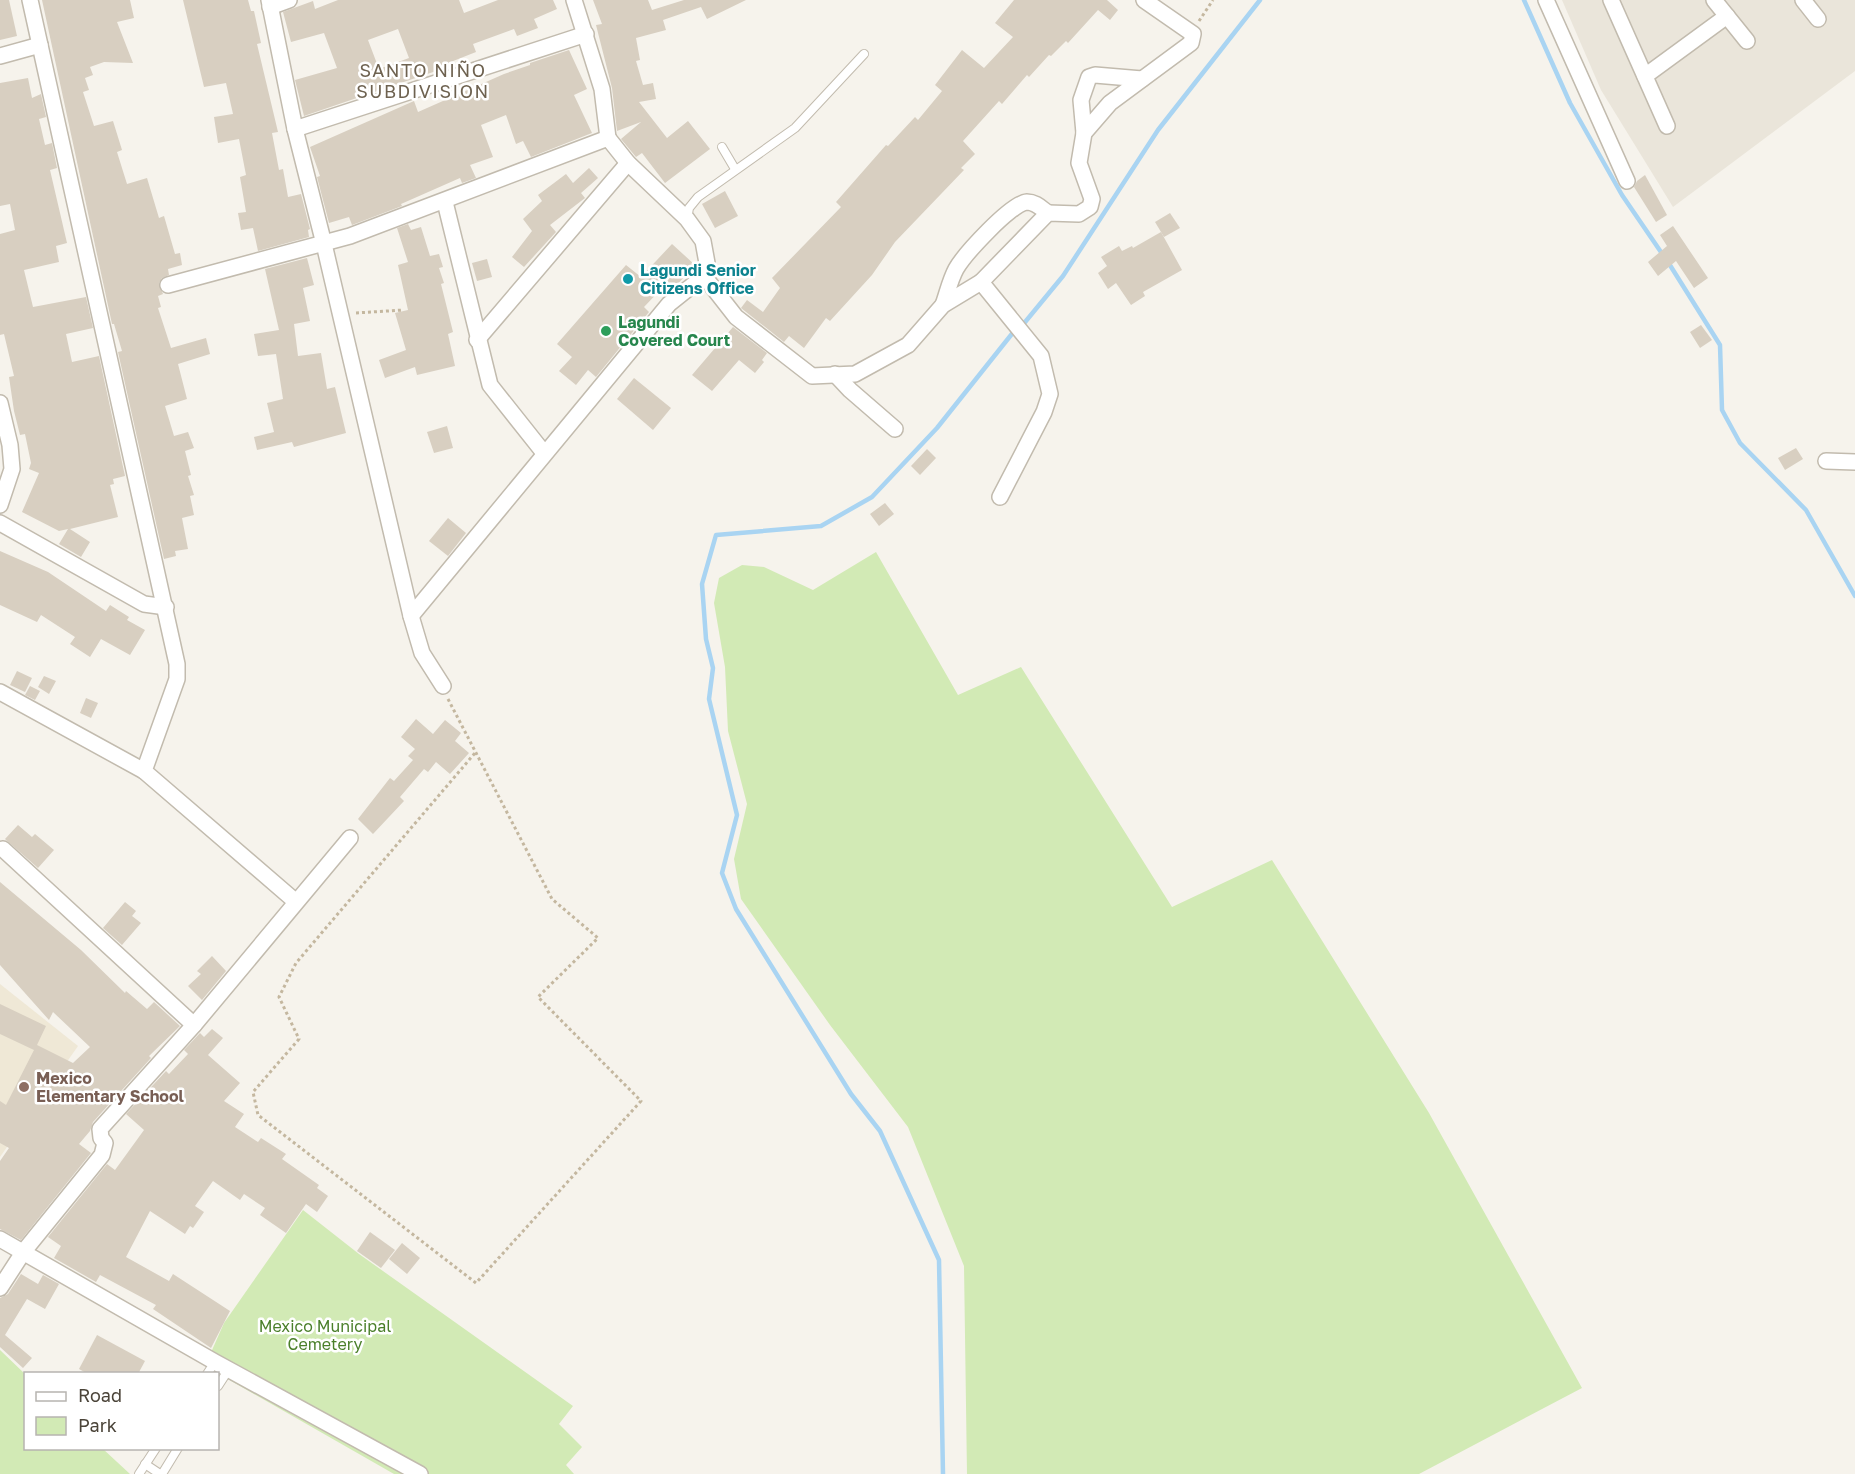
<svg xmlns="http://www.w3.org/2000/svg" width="1855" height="1474" font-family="'Golos Text',sans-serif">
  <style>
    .residential { fill: #eae5da }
    .education { fill: #efe8d6 }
    .green { fill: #d2eab5 }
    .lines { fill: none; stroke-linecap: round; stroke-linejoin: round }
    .stream { stroke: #a9d4f2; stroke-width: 4.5 }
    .building { fill: #d8cfc1; fill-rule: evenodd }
    .service-casing { stroke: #c2bbae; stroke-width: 10 }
    .minor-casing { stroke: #c2bbae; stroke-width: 18 }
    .path { stroke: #c4b79f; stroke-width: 3; stroke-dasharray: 3 3; stroke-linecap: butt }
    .service { stroke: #fff; stroke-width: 8 }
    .minor { stroke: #fff; stroke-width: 15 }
    .culture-dot { fill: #0f9aa8; stroke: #fff; stroke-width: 2 }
    .leisure-dot { fill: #2e9e5b; stroke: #fff; stroke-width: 2 }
    .education-dot { fill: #8d6e63; stroke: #fff; stroke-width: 2 }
    .labels { text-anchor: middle; stroke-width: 5; stroke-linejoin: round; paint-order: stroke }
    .culture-label { font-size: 16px; font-weight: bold; fill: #0d838f; stroke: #fff; text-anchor: start }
    .leisure-label { font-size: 16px; font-weight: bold; fill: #27864d; stroke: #fff; text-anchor: start }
    .education-label { font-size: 16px; font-weight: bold; fill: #785e54; stroke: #fff; text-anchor: start }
    .park-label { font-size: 16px; fill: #4a7f2a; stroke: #fff }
    .neighbourhood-label { font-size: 18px; letter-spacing: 1.5px; fill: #6e6250; stroke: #fff }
  </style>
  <rect width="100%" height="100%" fill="#f6f3ec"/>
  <polygon class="residential" points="1562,0 1855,0 1855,71 1673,207 1601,90"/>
  <polygon class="education" points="0,984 78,1046 0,1157"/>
  <g class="green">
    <polygon points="876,552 958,695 1021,667 1172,907 1272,860 1429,1113 1582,1388 1419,1474 967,1474 964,1266 908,1127 830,1025 741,899 734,859 747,804 728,731 725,667 714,603 719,578 742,565 764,567 813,590"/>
    <polygon points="303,1210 359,1254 573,1406 559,1424 582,1447 566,1465 574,1474 394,1474 205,1366 224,1323"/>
    <polygon points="0,1350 25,1374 26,1448 103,1449 130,1474 0,1474"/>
  </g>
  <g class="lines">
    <g class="stream">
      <polyline points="1524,0 1570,103 1622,195 1663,255"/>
      <polyline points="1668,262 1720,345 1722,410 1740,443 1806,510 1855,596"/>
      <polyline points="1021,327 1063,276 1158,130 1260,0"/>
      <polyline points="943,1474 939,1260 880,1131 851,1094 736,909 722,873 737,815 709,699 713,668 706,639 702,584 716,535 821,526 872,497 937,428 1015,330"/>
    </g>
  </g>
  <g class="building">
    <polygon points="0,0 9,0 17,36 0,40"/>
    <polygon points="42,0 130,0 134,18 117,22 133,63 104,62 90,67 93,75 85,78 89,90 83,92 94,126 113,121 122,150 117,152 127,184 147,178 159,218 164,216 175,254 180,253 182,265 168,269 169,275 162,278 159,283 163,294 158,296 161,307 158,308 171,348 206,338 210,354 178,364 187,399 165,406 174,436 188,432 194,448 185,451 191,475 188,476 194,495 190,496 194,515 182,518 188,549 175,551 176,556 164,559 118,352 122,351 114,324 112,324"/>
    <polygon points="183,0 248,0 251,11 254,11 261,43 257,44 278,132 272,133 279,170 283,169 288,197 301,194 310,229 308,230 309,237 258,251 253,228 241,230 238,213 246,212 240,177 246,175 239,139 218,143 214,117 233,114 226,83 204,87"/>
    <path d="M338,0H459L464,13L498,0H553L557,9L534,19L538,28L517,36L514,29L473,44L476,52L438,67L439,70L304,116L295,80L337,68L324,33L291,42L283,12L313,1L315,9ZM398,29L409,58L379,69L368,40Z"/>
    <polygon points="593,0 648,0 652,10 684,0 746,0 707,19 701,7 663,20 666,30 636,38 640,60 636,61 643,85 653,83 656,99 639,102 667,138 688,121 710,149 665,183 642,153 636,157 621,139 641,122 617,131 612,88 596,25 602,24"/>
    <polygon points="1014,0 1107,0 1118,10 1110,20 1098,10 1068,43 1066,41 1051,56 1049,55 1029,77 1027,75 1002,104 999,101 963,141 975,154 961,168 964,170 895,242 872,275 830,321 826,318 804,348 789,336 784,342 741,308 747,300 763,312 780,288 772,278 841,207 836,202 886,145 888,146 915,117 918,120 942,91 935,85 962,50 984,68 1013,37 995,23"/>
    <polygon points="569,50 587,89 574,95 592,133 531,157 523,141 516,144 506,115 481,125 493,157 470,165 476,178 462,183 460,178 401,204 402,206 352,225 349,217 329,223 317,177 320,176 310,147 414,101 418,112 504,74 530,65 530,63"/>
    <polygon points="28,78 32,98 41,94 46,117 39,119 45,145 52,143 57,168 50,170 67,243 56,246 59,262 24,270 33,307 86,297 93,328 66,334 72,362 99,356 125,476 113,479 114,484 110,485 118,517 70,529 90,542 81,557 59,544 68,529 59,531 22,512 39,473 29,469 31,463 25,434 20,435 14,411 9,377 14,376 4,334 0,335 0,234 15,230 10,204 0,206 0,83"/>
    <polygon points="589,168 598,178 581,193 585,198 550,225 556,232 524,267 512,257 532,231 523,219 542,201 538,195 566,174 573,183"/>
    <polygon points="1645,175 1667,215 1656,222 1634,187 1637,181"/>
    <polygon points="725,191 738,216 715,228 702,204"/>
    <polygon points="1170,213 1180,228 1164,237 1155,222"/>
    <polygon points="408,224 411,230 421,227 430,256 439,254 443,267 439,268 444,283 441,284 453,332 448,334 455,366 417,375 415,367 385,378 379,360 406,350 395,313 408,310 398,265 408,262 397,228"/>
    <polygon points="1673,226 1708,278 1694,288 1676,261 1658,276 1648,262 1667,246 1660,235"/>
    <polygon points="1161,232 1182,270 1143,292 1145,296 1131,305 1116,283 1108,289 1098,273 1107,266 1101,257 1119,246 1122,251 1132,246 1133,248"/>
    <polygon points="672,244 695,265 675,287 669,291 664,286 644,307 649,312 596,377 588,370 576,385 559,371 572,357 557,344 626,265 641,277"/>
    <polygon points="307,258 314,285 303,288 310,321 294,324 298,356 321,353 327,389 335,387 346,433 294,447 292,442 257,450 254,437 274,432 267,403 283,399 276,354 258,356 254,334 279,330 265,269"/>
    <polygon points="487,259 492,277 477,281 472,263"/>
    <polygon points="1701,325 1712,340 1700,348 1690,332"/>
    <polygon points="733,327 767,353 762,360 764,362 755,373 739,360 712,391 692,375"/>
    <polygon points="634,378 671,408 653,430 617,399"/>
    <polygon points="447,426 453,448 434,453 427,432"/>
    <polygon points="1796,448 1803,459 1785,470 1778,458"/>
    <polygon points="927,449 936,458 920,475 911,466"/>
    <polygon points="885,503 894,514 879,526 870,514"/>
    <polygon points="448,518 466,533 448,556 429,541"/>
    <polygon points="0,551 48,572 106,611 110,605 129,617 127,620 145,630 130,655 101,639 90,657 70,644 75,637 41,615 37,622 0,605"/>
    <polygon points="17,671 32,678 25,692 10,685"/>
    <polygon points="44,676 56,681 49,694 38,687"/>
    <polygon points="30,686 40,691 35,700 25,695"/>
    <polygon points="86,698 98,703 91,718 80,713"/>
    <polygon points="416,719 433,734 445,720 461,733 455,741 469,753 450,774 436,762 428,772 424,769 400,797 404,801 373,834 358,819 390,778 394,781 413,760 408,756 415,749 401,737"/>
    <polygon points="18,825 32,837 35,834 54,850 38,868 5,839"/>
    <polygon points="0,882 81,950 125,993 126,991 147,1009 154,1002 180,1026 149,1056 151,1058 93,1122 90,1131 79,1144 91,1153 21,1240 0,1229 0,1161 9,1148 0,1143 0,1101 6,1105 34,1050 0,1034 0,1004 46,1026 37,1045 73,1063 90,1047 53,1012 49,1020 0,965"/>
    <polygon points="125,902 136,911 132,916 141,923 122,945 103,928"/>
    <polygon points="212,956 226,971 202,1000 188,986 201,974 197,971"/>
    <polygon points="212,1029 223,1038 208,1055 240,1083 224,1101 244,1114 235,1127 258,1142 261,1138 286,1154 282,1159 319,1185 317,1188 328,1196 317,1212 306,1204 286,1233 260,1215 265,1208 244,1194 240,1200 213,1181 195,1206 204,1212 193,1228 190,1226 185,1234 150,1211 126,1257 169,1281 173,1274 230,1311 211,1348 153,1309 156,1305 100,1275 96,1282 54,1258 61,1246 48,1237 107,1164 115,1170 144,1130 126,1114 166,1071 169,1074 188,1054 184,1050 200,1033 204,1037"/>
    <polygon points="370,1232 395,1250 381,1268 357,1251"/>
    <polygon points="402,1243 420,1258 407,1274 389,1259"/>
    <polygon points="21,1274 38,1284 43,1275 59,1284 45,1309 27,1299 5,1335 32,1358 23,1368 0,1347 0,1298 8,1294"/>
    <polygon points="97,1335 145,1361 138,1374 88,1374 79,1369"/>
  </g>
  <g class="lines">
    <defs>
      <g id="service">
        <polyline points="722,147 735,169"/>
        <polyline points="687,219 689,208 698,197 795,128 864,54"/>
        <polyline points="207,1374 215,1362"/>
        <polyline points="218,1386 229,1369"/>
        <polyline points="145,1464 160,1474"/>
        <polyline points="139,1474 156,1448"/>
        <polyline points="162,1474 178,1448"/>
      </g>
      <g id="minor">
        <polyline points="30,0 177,664 177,679 144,771 295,901"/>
        <polyline points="269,0 295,129 324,244 411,616 422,653 443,686"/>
        <polyline points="574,0 602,89 608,138"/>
        <polyline points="1546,0 1627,181"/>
        <polyline points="1611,0 1667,126"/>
        <polyline points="1714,0 1747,41"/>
        <polyline points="1803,0 1818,19"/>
        <polyline points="270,7 289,0"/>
        <polyline points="0,56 40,45"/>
        <polyline points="1645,76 1727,16"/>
        <polyline points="295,129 586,34"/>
        <polyline points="1084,133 1081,100 1089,77 1095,75 1142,79"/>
        <polyline points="608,138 628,163 687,219 703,241 707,263 704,276 736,317 812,376 855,374 908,345 943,305 981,282 1041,356 1050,394 1044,412 1000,497"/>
        <polyline points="445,202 490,385 544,453"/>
        <polyline points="981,282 1048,213 1079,214 1090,207 1092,199 1079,163 1084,133 1110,103 1191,43 1193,34 1144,0"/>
        <polyline points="168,285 350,236 608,138"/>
        <path d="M943,305C947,294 950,280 956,269C964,255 1011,203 1027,202C1036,202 1042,209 1048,213"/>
        <polyline points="477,340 628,163"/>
        <polyline points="835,374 850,390 895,429"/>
        <polyline points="0,403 10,445 12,469 0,505"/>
        <polyline points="1826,461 1855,462"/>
        <polyline points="0,523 144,604 166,607"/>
        <polyline points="411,616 669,304 704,276"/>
        <polyline points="0,692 144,771"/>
        <polyline points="194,1025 350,838"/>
        <polyline points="0,1239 215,1362 420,1474"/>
        <polyline points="0,1288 24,1251 102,1155 105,1143 101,1138 100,1129 194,1025 3,849"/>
      </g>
    </defs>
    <use href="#service" class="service-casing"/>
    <use href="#minor" class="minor-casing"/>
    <g class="path">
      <polyline points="1199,21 1213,0"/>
      <polyline points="356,313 403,310"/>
      <polyline points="448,699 552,899 598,938 538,997 641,1101 476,1283 258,1115 253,1092 299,1039 279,997 296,963 475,753"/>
    </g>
    <use href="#service" class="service"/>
    <use href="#minor" class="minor"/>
  </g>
  <circle class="culture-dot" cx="628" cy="279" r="6"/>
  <circle class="leisure-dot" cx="606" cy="331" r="6"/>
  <circle class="education-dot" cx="24" cy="1087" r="6"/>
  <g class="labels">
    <g class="culture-label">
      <text x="640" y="276">Lagundi Senior<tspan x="640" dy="18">Citizens Office</tspan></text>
    </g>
    <g class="leisure-label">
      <text x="618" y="328">Lagundi<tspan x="618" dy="18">Covered Court</tspan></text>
    </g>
    <g class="education-label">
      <text x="36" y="1084">Mexico<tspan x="36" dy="18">Elementary School</tspan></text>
    </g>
    <g class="park-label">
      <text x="325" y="1332">Mexico Municipal<tspan x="325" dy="18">Cemetery</tspan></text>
    </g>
    <g class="neighbourhood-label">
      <text x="423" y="77">SANTO NIÑO<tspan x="423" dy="21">SUBDIVISION</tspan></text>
    </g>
  </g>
  <rect x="24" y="1372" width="195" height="78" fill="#ffffff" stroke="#b7b4b0" stroke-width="1.5"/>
  <rect x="36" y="1392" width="30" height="9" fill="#ffffff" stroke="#b7b4b0" stroke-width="1.5"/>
  <text x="78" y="1402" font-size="18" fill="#4b4439">Road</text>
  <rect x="36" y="1417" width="30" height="18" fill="#d2eab5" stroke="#b7b4b0" stroke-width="1.5"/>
  <text x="78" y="1432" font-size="18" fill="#4b4439">Park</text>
</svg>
